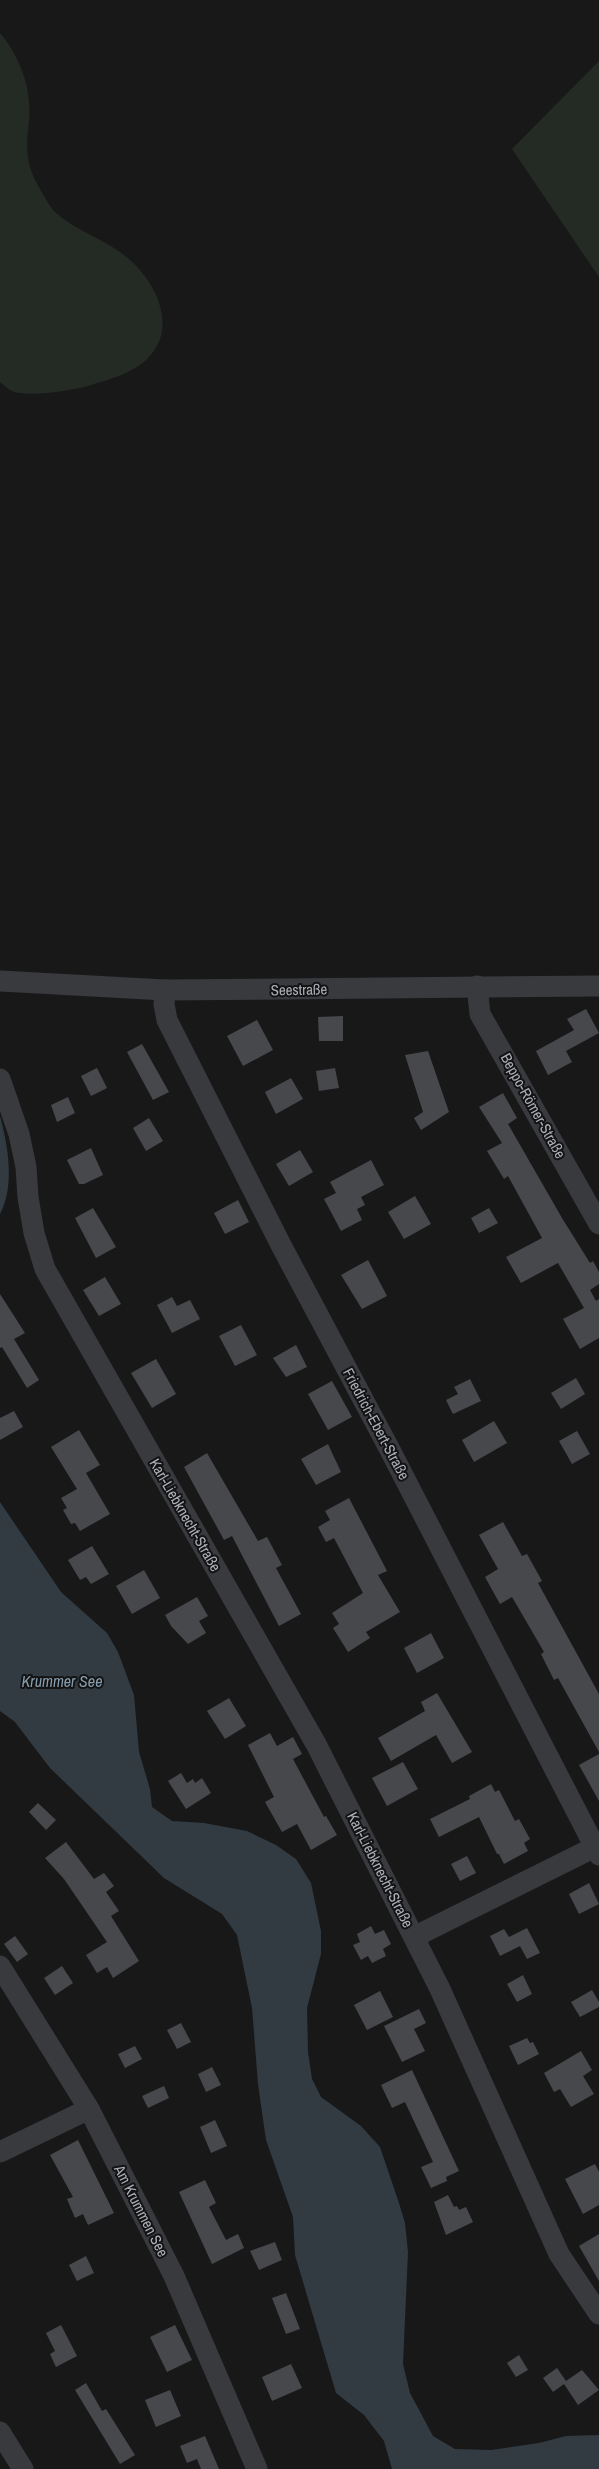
<svg xmlns="http://www.w3.org/2000/svg" width="599" height="2469" font-family="'Archivo Narrow',sans-serif">
  <style>
    .green { fill: #242b25 }
    .water { fill: #323b41 }
    .building { fill: #47484c }
    .lines { fill: none; stroke-linecap: round; stroke-linejoin: round }
    .minor { stroke: #393a3e; stroke-width: 21 }
    .labels { text-anchor: middle; stroke-width: 4; stroke-linejoin: round; paint-order: stroke }
    .street-label { font-size: 15px; fill: #abb0b8; stroke: #131314 }
    .water-label { font-size: 16px; font-style: italic; fill: #869eae; stroke: #131314 }
  </style>
  <rect width="100%" height="100%" fill="#181819"/>
  <g class="green">
    <path d="M0,33C20,57 32,89 29,120C27,139 25,154 32,173C35,181 49,206 55,212C73,229 99,237 120,252C156,277 184,333 140,365C125,375 108,380 91,385C76,390 26,398 12,391C8,389 4,385 0,382Z"/>
    <polygon points="599,61 599,277 512,149"/>
  </g>
  <g class="water">
    <path d="M0,1116C8,1146 15,1185 0,1214Z"/>
    <polygon points="0,1502 61,1592 107,1633 118,1652 134,1695 139,1752 150,1789 152,1807 172,1821 204,1823 247,1831 276,1845 296,1859 311,1883 321,1931 321,1954 307,2008 308,2052 312,2079 321,2097 361,2126 380,2147 399,2203 405,2223 408,2252 403,2364 410,2393 433,2436 455,2449 491,2450 539,2443 566,2436 599,2435 599,2469 392,2469 384,2441 364,2415 336,2393 295,2255 293,2217 266,2140 258,2084 252,2008 237,1935 222,1914 164,1878 50,1768 15,1722 0,1711"/>
  </g>
  <g class="building">
    <polygon points="586,1009 599,1033 566,1051 572,1062 548,1075 536,1051 574,1030 567,1019"/>
    <polygon points="343,1016 343,1041 319,1041 318,1017"/>
    <polygon points="257,1020 273,1050 243,1066 227,1036"/>
    <polygon points="142,1044 169,1092 153,1100 127,1052"/>
    <polygon points="428,1051 449,1112 421,1130 414,1118 423,1112 405,1055"/>
    <polygon points="97,1068 107,1088 91,1096 81,1076"/>
    <polygon points="335,1068 339,1088 319,1091 316,1071"/>
    <polygon points="291,1078 303,1099 276,1114 265,1092"/>
    <polygon points="503,1093 517,1118 508,1124 562,1218 590,1263 593,1261 599,1272 599,1284 590,1290 596,1301 599,1299 599,1338 580,1349 563,1319 584,1308 558,1263 521,1283 506,1257 542,1238 508,1176 504,1179 487,1151 502,1143 479,1107"/>
    <polygon points="68,1097 75,1113 57,1122 51,1105"/>
    <polygon points="149,1118 163,1141 146,1151 133,1128"/>
    <polygon points="91,1148 103,1175 84,1184 79,1184 67,1160"/>
    <polygon points="300,1150 313,1172 289,1186 276,1164"/>
    <polygon points="371,1160 384,1185 361,1197 365,1205 357,1209 362,1220 341,1231 324,1199 336,1193 330,1182"/>
    <polygon points="415,1196 431,1224 404,1239 388,1212"/>
    <polygon points="238,1200 249,1222 225,1234 214,1213"/>
    <polygon points="93,1208 116,1247 96,1258 75,1218"/>
    <polygon points="489,1208 498,1223 479,1233 471,1218"/>
    <polygon points="368,1260 387,1296 362,1309 341,1275"/>
    <polygon points="105,1277 121,1304 99,1316 83,1290"/>
    <polygon points="0,1294 25,1333 14,1339 39,1380 27,1388 2,1347 0,1348"/>
    <polygon points="172,1297 177,1306 190,1300 200,1319 172,1333 157,1305"/>
    <polygon points="241,1325 257,1355 235,1366 219,1336"/>
    <polygon points="296,1345 307,1367 286,1377 273,1358"/>
    <polygon points="156,1359 176,1394 152,1408 131,1373"/>
    <polygon points="576,1378 585,1394 561,1409 551,1393"/>
    <polygon points="470,1379 481,1401 453,1414 446,1400 458,1394 454,1387"/>
    <polygon points="332,1381 352,1417 328,1430 308,1394"/>
    <polygon points="14,1411 23,1427 0,1440 0,1418"/>
    <polygon points="494,1421 507,1443 474,1462 462,1440"/>
    <polygon points="79,1430 100,1465 86,1473 110,1514 80,1531 75,1523 71,1524 63,1510 67,1508 61,1498 77,1489 51,1447"/>
    <polygon points="577,1431 590,1454 572,1464 559,1441"/>
    <polygon points="328,1444 341,1472 316,1485 301,1459"/>
    <polygon points="207,1453 258,1541 267,1537 282,1565 276,1568 301,1614 279,1626 232,1536 224,1540 184,1467"/>
    <polygon points="349,1498 387,1571 378,1575 400,1612 366,1632 370,1638 348,1652 333,1628 339,1624 332,1613 363,1593 334,1538 326,1542 318,1527 330,1520 325,1511"/>
    <polygon points="503,1522 522,1556 527,1554 542,1581 538,1583 599,1694 599,1752 558,1678 554,1680 541,1654 544,1652 512,1597 500,1604 485,1577 498,1569 479,1535"/>
    <polygon points="92,1546 109,1574 91,1584 86,1577 80,1580 68,1560"/>
    <polygon points="144,1570 160,1598 132,1614 116,1586"/>
    <polygon points="197,1597 208,1616 199,1621 206,1633 188,1644 171,1626 165,1615"/>
    <polygon points="431,1633 444,1658 417,1673 404,1648"/>
    <polygon points="437,1693 472,1752 452,1763 436,1735 391,1761 378,1738 425,1711 421,1702"/>
    <polygon points="229,1698 246,1726 225,1739 207,1711"/>
    <polygon points="270,1733 277,1746 293,1737 302,1754 293,1759 324,1817 326,1816 337,1835 311,1850 297,1824 282,1832 265,1802 274,1797 248,1745"/>
    <polygon points="599,1754 599,1801 579,1765"/>
    <polygon points="403,1762 418,1789 387,1806 372,1778"/>
    <polygon points="181,1773 187,1783 193,1779 195,1783 202,1778 211,1793 186,1809 168,1781"/>
    <polygon points="491,1784 495,1792 499,1790 515,1821 519,1819 530,1839 524,1843 528,1851 504,1864 499,1854 497,1854 479,1817 439,1837 430,1819 470,1799 469,1796"/>
    <polygon points="38,1803 56,1820 46,1830 29,1812"/>
    <polygon points="66,1842 94,1879 104,1873 114,1886 106,1892 119,1911 111,1916 139,1961 113,1978 107,1967 97,1973 86,1955 107,1942 64,1879 45,1858"/>
    <polygon points="467,1856 476,1873 460,1881 451,1864"/>
    <polygon points="589,1883 599,1904 579,1914 569,1894"/>
    <polygon points="371,1926 375,1934 384,1930 391,1944 383,1949 386,1956 372,1963 368,1956 361,1960 353,1945 360,1942 357,1934"/>
    <polygon points="527,1928 540,1953 527,1959 520,1946 500,1956 490,1936 504,1929 509,1937"/>
    <polygon points="15,1936 28,1954 17,1962 4,1944"/>
    <polygon points="62,1966 73,1983 55,1995 44,1978"/>
    <polygon points="523,1975 532,1994 517,2002 507,1984"/>
    <polygon points="592,1990 599,2002 599,2007 580,2017 571,2002"/>
    <polygon points="380,1991 393,2017 367,2030 354,2005"/>
    <polygon points="419,2009 426,2023 414,2029 425,2051 402,2062 384,2026"/>
    <polygon points="181,2023 191,2042 177,2049 167,2030"/>
    <polygon points="527,2038 530,2043 533,2042 539,2054 518,2065 509,2046"/>
    <polygon points="135,2046 142,2059 125,2068 118,2054"/>
    <polygon points="581,2051 592,2070 583,2076 594,2094 571,2107 560,2089 554,2092 544,2073"/>
    <polygon points="212,2067 221,2085 206,2092 198,2074"/>
    <polygon points="412,2070 459,2171 446,2177 447,2181 431,2188 421,2167 433,2162 405,2102 392,2108 381,2085"/>
    <polygon points="164,2086 169,2098 148,2108 142,2096"/>
    <polygon points="215,2120 227,2146 211,2153 200,2127"/>
    <polygon points="78,2140 114,2213 88,2225 83,2214 75,2218 67,2199 73,2197 50,2155"/>
    <polygon points="595,2164 599,2172 599,2205 583,2214 565,2179"/>
    <polygon points="205,2180 216,2203 209,2207 226,2240 238,2234 244,2248 212,2264 179,2192"/>
    <polygon points="448,2195 454,2207 457,2206 459,2210 466,2207 473,2222 446,2235 434,2202"/>
    <polygon points="599,2234 599,2281 579,2246"/>
    <polygon points="275,2242 282,2260 259,2270 250,2251"/>
    <polygon points="86,2256 94,2273 77,2281 69,2265"/>
    <polygon points="286,2293 300,2329 286,2334 272,2298"/>
    <polygon points="61,2325 77,2356 56,2367 50,2354 55,2351 46,2333"/>
    <polygon points="175,2325 192,2360 167,2372 150,2337"/>
    <polygon points="519,2355 528,2370 516,2377 507,2363"/>
    <polygon points="291,2364 302,2388 272,2401 262,2377"/>
    <polygon points="557,2368 566,2381 582,2370 599,2390 578,2405 564,2384 553,2392 543,2378"/>
    <polygon points="86,2383 102,2411 106,2409 135,2455 120,2464 75,2390"/>
    <polygon points="170,2390 181,2416 156,2427 145,2400"/>
    <polygon points="205,2436 219,2469 201,2469 197,2459 187,2463 180,2446"/>
  </g>
  <g class="lines">
    <g class="minor">
      <polyline points="0,981 165,990 599,986"/>
      <polyline points="477,986 480,1014 599,1224"/>
      <polyline points="165,990 164,1004 167,1020 282,1247 390,1450 599,1855"/>
      <polyline points="0,1079 19,1134 26,1167 28,1197 34,1233 45,1269 316,1744 440,1989 559,2254 599,2314"/>
      <polyline points="414,1937 595,1847"/>
      <polyline points="0,1966 89,2109 174,2276 257,2469"/>
      <polyline points="0,2152 89,2109"/>
      <polyline points="0,2432 23,2469"/>
    </g>
  </g>
  <g class="labels">
    <g class="street-label">
      <text transform="translate(299 990) rotate(-1)" y="5">Seestraße</text>
      <text transform="translate(533 1106) rotate(61)" y="5">Beppo-Römer-Straße</text>
      <text transform="translate(376 1424) rotate(62)" y="5">Friedrich-Ebert-Straße</text>
      <text transform="translate(185 1515) rotate(60)" y="5">Karl-Liebknecht-Straße</text>
      <text transform="translate(380 1870) rotate(63)" y="5">Karl-Liebknecht-Straße</text>
      <text transform="translate(141 2211) rotate(63)" y="5">Am Krummen See</text>
    </g>
    <g class="water-label">
      <text x="62" y="1687">Krummer See</text>
    </g>
  </g>
</svg>
